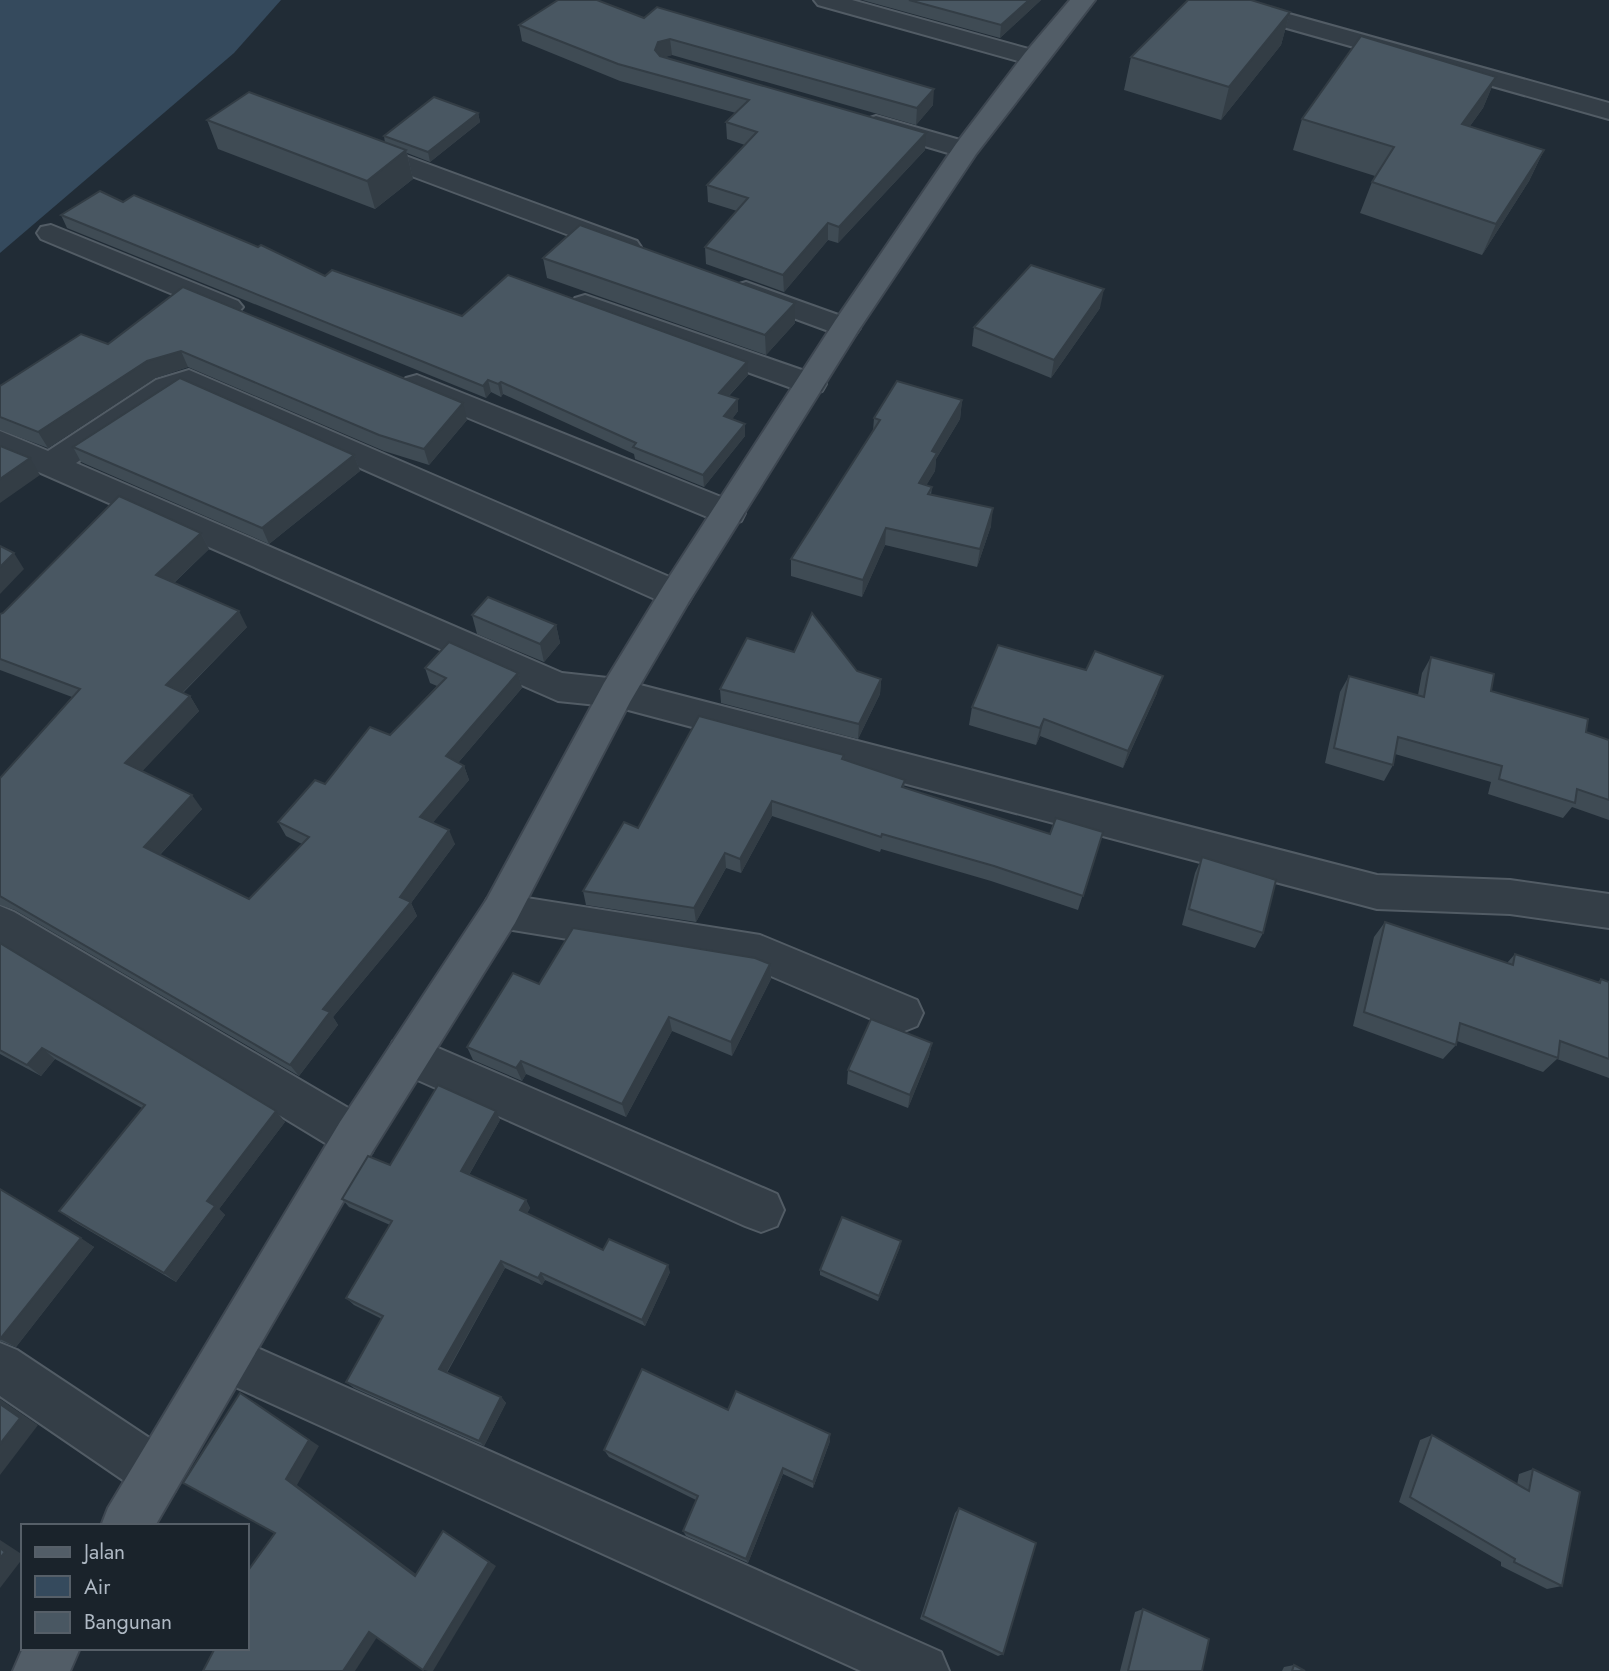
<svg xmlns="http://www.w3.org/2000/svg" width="1609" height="1671" font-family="Jost,sans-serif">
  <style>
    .water { fill: #354a5d }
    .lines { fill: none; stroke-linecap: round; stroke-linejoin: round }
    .minor-casing { stroke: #525c65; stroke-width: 4 }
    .major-casing { stroke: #3e4751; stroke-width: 4 }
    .minor { fill: #343e47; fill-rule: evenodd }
    .major { fill: #525d67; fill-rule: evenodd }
    .wall { fill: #3f4b54 }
    .shaded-wall { fill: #333d45 }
    .building { fill: #495762; stroke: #333d45; stroke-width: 2 }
  </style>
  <rect width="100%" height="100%" fill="#212c36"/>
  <polygon class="water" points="0,0 281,0 234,53 0,253"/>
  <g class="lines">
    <defs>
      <g id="minor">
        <polygon points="814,0 852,0 1043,53 1046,58 1043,63 1025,63 818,5"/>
        <polygon points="1201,0 1239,0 1609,103 1609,119 1205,5"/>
        <polygon points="876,116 974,144 978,150 974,156 965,158 867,129 863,124 867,119"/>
        <polygon points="362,140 637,241 641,247 637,253 627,255 617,253 353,154 349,148 353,142"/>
        <polygon points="51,225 238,301 243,307 238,313 228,316 218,313 41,239 37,233 41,227"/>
        <polygon points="746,282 855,321 860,328 855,335 845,337 736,297 732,291 736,285"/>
        <polygon points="585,295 822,377 826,384 822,391 811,394 800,391 575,310 571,304 575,298"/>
        <polygon points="189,370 688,585 693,594 688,603 676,607 664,603 187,391 178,394 76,463 562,673 617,679 1377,875 1510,880 1609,894 1609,928 1510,914 1377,909 617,707 558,701 0,455 0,431 48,451 156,380"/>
        <polygon points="417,375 741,505 745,513 741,521 729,525 717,521 406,392 402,385 406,378"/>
        <polygon points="501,894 760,935 917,1000 923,1013 917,1026 902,1032 757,970 501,928 487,923 481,911 487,899"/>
        <polygon points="0,906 14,912 372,1122 378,1137 372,1152 356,1158 340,1152 0,945"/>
        <polygon points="408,1035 777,1194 784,1210 777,1226 761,1232 745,1226 393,1069 387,1055 393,1041"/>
        <polygon points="226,1334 941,1652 949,1671 861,1671 209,1375 202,1358 209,1341"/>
        <polygon points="0,1343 17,1350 175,1455 182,1473 175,1491 157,1498 139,1491 0,1396"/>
      </g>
      <g id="major">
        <polygon points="1070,0 1095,0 976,154 858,331 688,603 630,702 515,923 372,1152 155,1526 101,1526 108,1508 340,1122 487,899 604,683 664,585 835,321 956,144 1025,53"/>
        <polygon points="23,1648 80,1648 70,1671 13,1671"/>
      </g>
    </defs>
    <use href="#minor" class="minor-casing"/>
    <use href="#major" class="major-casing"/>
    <use href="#minor" class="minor"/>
    <use href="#major" class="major"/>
  </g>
  <g class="wall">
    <polygon points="862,0 1041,0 1000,38"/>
    <polygon points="1290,12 1281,45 1221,120 1124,90 1131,57"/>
    <polygon points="644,18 933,105 916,125 672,55 665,57 925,150 838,243 828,240 784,292 706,264 705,247 737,211 708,202 707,185 745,145 727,139 726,122 736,113 620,81 522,41 519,25"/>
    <polygon points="1496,77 1483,108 1470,126 1544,150 1529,181 1482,255 1360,213 1372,182 1375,176 1293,150 1302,119"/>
    <polygon points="478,113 480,122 430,162 407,153 413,179 375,209 218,149 207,120 385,143 384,136"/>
    <polygon points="123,202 325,276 462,316 748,375 729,396 738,399 738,411 732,419 745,436 704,487 635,459 634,454 503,394 501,397 491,392 486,398 67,228 61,215"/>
    <polygon points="543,258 795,303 795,323 766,355 547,278"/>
    <polygon points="183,287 467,420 429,465 384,451 188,367 155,378 48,448 0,430 0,386 108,344"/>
    <polygon points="1100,308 1051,378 972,346 974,327"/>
    <polygon points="962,400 960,419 936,459 935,471 926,485 932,487 931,495 991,526 977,567 885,545 862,597 791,576 791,559 873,431 874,418"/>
    <polygon points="73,447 354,455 360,471 269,544 81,462"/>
    <polygon points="201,533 209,549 174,583 247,627 183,693 190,696 199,711 142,771 202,809 160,855 249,899 302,844 286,836 278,822 325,784 390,735 437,686 430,683 425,668 518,673 522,688 458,763 464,766 469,780 433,822 455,844 411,903 417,916 333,1017 338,1025 299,1076 15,910 0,905 0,778 72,697 0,670 0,614"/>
    <polygon points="472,615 556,625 560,643 544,662 477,634"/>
    <polygon points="1431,657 1491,691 1586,732 1609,740 1609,820 1572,807 1563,818 1488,794 1491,782 1395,754 1393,765 1384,781 1325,763 1340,692 1349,676 1418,695 1422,673"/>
    <polygon points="857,671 881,679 880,694 858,739 721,703 720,689"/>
    <polygon points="1157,693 1123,768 1040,736 1036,745 969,725 972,707"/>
    <polygon points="844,755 844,760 905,780 904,788 1050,834 1103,832 1078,910 991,881 881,849 880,852 772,816 741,873 726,868 696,922 586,905 583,891 638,828"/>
    <polygon points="1202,857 1263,933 1255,948 1182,925 1195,873"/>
    <polygon points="1385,922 1507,963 1515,954 1598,982 1601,979 1609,982 1609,1078 1557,1059 1543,1072 1457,1041 1456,1045 1443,1059 1353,1026 1374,937"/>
    <polygon points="0,943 285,1122 219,1209 225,1215 176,1282 73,1221 59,1211 142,1108 55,1059 41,1076 0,1054"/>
    <polygon points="770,964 771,979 732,1056 672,1031 626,1117 526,1074 522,1081 473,1060 467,1047 539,984"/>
    <polygon points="932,1043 929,1056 908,1108 847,1084 848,1070"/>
    <polygon points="500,1120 469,1175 526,1200 530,1208 527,1213 603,1250 670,1272 645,1326 545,1280 542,1285 505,1268 447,1373 501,1397 506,1403 484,1446 354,1388 346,1382 382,1319 354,1305 346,1298 390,1225 349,1207 342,1199 390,1165"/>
    <polygon points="0,1189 94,1247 16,1347 0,1341"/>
    <polygon points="900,1247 878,1301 820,1275 820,1270"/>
    <polygon points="728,1410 830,1441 813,1488 783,1474 748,1563 686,1536 683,1531 696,1500 609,1457 604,1450"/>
    <polygon points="1432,1435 1517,1485 1519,1474 1533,1469 1562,1586 1547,1589 1501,1566 1501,1562 1399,1502 1420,1440"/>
    <polygon points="959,1508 1003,1654 998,1656 920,1619 955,1513"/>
    <polygon points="1143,1609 1202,1671 1120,1671 1135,1612"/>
    <polygon points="1294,1665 1305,1671 1282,1671 1284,1667"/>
  </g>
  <g class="shaded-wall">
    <polygon points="1029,0 1041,0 1000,38 1001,25"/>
    <polygon points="1290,12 1281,45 1221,120 1229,87"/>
    <polygon points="670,39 672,55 660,59 655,50 658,42"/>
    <polygon points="1496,77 1483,108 1449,155 1462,124"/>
    <polygon points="934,89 933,105 916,125 917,108"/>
    <polygon points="478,113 480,122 430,162 428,152"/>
    <polygon points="926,133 925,150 838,243 839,227"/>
    <polygon points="406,150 413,179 375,209 367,181"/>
    <polygon points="1544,150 1529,181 1482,255 1496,224"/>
    <polygon points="828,223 828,240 784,292 783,275"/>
    <polygon points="1104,289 1100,308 1051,378 1054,360"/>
    <polygon points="795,303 795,323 766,355 765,335"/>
    <polygon points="181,351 188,367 155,378 48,448 38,432 147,361"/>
    <polygon points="747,362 748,375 720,405 719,393"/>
    <polygon points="488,380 491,392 486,398 483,386"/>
    <polygon points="501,382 503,394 501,397 498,384"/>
    <polygon points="738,399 738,411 725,429 724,416"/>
    <polygon points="962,400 960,419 936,459 935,471 917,501 919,483 932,451"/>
    <polygon points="463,403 467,420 429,465 424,449"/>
    <polygon points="745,424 745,436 704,487 703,475"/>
    <polygon points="354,455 360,471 269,544 262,528"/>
    <polygon points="30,458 40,475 0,503 0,479"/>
    <polygon points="993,508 991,526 977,567 980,549"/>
    <polygon points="886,528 885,545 862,597 863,580"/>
    <polygon points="201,533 209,549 165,591 156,575"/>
    <polygon points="14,553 24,569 0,594 0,567"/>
    <polygon points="239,611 247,627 175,700 166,685"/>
    <polygon points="556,625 560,643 544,662 540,644"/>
    <polygon points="518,673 522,688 451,771 446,756"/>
    <polygon points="1163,676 1157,693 1123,768 1128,751"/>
    <polygon points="881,679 880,694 858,739 859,724"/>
    <polygon points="190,696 199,711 136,778 125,763"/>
    <polygon points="1044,719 1040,736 1036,745 1040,728"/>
    <polygon points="464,766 469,780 426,831 420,817"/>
    <polygon points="192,795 202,809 154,861 144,847"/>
    <polygon points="772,801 772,816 741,873 740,859"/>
    <polygon points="449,830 455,844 411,903 417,916 333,1017 338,1025 299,1076 290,1065 323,1009 400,897"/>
    <polygon points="725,853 726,868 696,922 694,908"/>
    <polygon points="770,964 771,979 732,1056 731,1042"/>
    <polygon points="669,1017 672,1031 626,1117 622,1104"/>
    <polygon points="932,1043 929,1056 908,1108 910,1095"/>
    <polygon points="42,1048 55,1059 41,1076 27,1065"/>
    <polygon points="521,1061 526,1074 522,1081 516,1068"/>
    <polygon points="276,1111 285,1122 219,1209 225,1215 176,1282 164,1273 207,1201"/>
    <polygon points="496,1111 500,1120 466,1180 461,1171"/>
    <polygon points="526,1200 530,1208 525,1218 520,1210"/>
    <polygon points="81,1238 94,1247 16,1347 0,1339"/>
    <polygon points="901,1241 900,1247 878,1301 879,1296"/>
    <polygon points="501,1261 505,1268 445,1375 439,1369"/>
    <polygon points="668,1265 670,1272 645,1326 642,1320"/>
    <polygon points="541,1273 545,1280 542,1285 538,1278"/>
    <polygon points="240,1393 319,1446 297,1485 424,1580 415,1576 286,1479"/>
    <polygon points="501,1397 506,1403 484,1446 479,1441"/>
    <polygon points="0,1399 38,1425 0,1475"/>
    <polygon points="830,1434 830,1441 813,1488 813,1482"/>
    <polygon points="783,1468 783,1474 748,1563 746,1559"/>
    <polygon points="443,1531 496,1566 433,1671 428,1671 423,1670"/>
    <polygon points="0,1540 23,1555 23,1558 0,1588"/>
    <polygon points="369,1632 379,1634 355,1671 343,1671"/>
  </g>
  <g class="building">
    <polygon points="558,0 597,0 644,18 657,7 934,89 917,108 670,39 658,42 655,50 660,56 926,133 839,227 828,223 783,275 705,247 748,198 707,185 757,132 726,122 749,100 618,64 519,25"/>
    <polygon points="909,0 1029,0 1001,25"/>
    <polygon points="1188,0 1251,0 1290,12 1229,87 1131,57"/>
    <polygon points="1361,36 1496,77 1462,124 1544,150 1496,224 1372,182 1394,147 1302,119"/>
    <polygon points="249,92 406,150 367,181 207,120"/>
    <polygon points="434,97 478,113 428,152 384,136"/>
    <polygon points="100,191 123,202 134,195 258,247 261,245 325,276 332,270 462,316 508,275 747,362 719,393 738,399 724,416 745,424 703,475 633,447 636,443 501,382 498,384 488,380 483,386 61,215"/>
    <polygon points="580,225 795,303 765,335 543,258"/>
    <polygon points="1031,265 1104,289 1054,360 974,327"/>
    <polygon points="183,287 463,403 424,449 379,435 181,351 147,361 38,432 0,417 0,386 81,334 108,344"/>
    <polygon points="180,378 354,455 262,528 73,447"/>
    <polygon points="897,381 962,400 932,451 937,453 919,483 932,487 928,494 993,508 980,549 886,528 863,580 791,559 880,420 874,418"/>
    <polygon points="0,446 30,458 0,479"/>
    <polygon points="119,496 201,533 156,575 239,611 166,685 190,696 125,763 192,795 144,847 249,899 309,837 278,822 315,780 325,784 370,727 390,735 446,678 425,668 449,642 518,673 446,756 464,766 420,817 449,830 400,897 411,902 323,1009 330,1012 290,1065 0,896 0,778 80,689 0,659 0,614 3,613"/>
    <polygon points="0,546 14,553 0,567"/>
    <polygon points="488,597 556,625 540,644 472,615"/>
    <polygon points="812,613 857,671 881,679 859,724 720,689 747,638 794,652"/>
    <polygon points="998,645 1086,670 1095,651 1163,676 1128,751 1044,719 1040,728 972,707"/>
    <polygon points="1431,657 1494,674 1491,691 1588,719 1586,732 1609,740 1609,800 1577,789 1575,803 1499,779 1502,766 1398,737 1393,765 1334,748 1349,676 1424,697"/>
    <polygon points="699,716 844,755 842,759 905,780 902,787 1050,834 1056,818 1103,832 1083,896 994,866 882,834 881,837 772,801 740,859 725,853 694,908 583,891 624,822 638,828"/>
    <polygon points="1202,857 1276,880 1263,933 1189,909"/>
    <polygon points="1385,922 1513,965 1515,954 1600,983 1601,979 1609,982 1609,1059 1560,1041 1558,1058 1460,1023 1456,1045 1364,1012"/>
    <polygon points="573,928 755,958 770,964 731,1042 669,1017 622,1104 521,1061 516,1068 467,1047 513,973 539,984"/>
    <polygon points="0,943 276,1111 207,1201 215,1206 164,1273 59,1211 145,1105 42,1048 27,1065 0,1050"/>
    <polygon points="871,1019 932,1043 910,1095 848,1070"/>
    <polygon points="438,1085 496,1111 461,1171 526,1200 520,1210 603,1250 609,1239 668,1265 642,1320 541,1273 538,1278 501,1261 439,1369 501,1397 479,1441 346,1382 383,1316 346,1298 392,1221 342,1199 368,1156 390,1165"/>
    <polygon points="0,1189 81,1238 0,1339"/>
    <polygon points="842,1217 901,1241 879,1296 820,1270"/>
    <polygon points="642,1369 728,1410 736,1391 830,1434 813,1482 783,1468 746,1559 683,1531 698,1496 604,1450"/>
    <polygon points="240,1393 309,1440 286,1479 415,1576 443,1531 489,1562 423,1670 369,1632 343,1671 203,1671 215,1648 247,1648 247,1572 275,1533 183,1483"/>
    <polygon points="0,1404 20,1418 0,1444"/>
    <polygon points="1432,1435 1529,1491 1533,1469 1580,1492 1562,1586 1514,1562 1515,1559 1410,1497"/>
    <polygon points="959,1508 1036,1543 1003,1654 923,1616"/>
    <polygon points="0,1548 5,1552 0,1558"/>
    <polygon points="1143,1609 1209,1639 1202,1671 1128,1671"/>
    <polygon points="1294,1665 1305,1671 1292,1671"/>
  </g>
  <rect x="21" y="1524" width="228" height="126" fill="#1a232b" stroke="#565f68" stroke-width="2"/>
  <rect x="35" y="1547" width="35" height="10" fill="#525d67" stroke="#565f68" stroke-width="2"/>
  <text x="84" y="1559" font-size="21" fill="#afb9c4">Jalan</text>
  <rect x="35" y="1576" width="35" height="21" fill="#354a5d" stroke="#565f68" stroke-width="2"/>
  <text x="84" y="1594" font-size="21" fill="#afb9c4">Air</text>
  <rect x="35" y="1612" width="35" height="21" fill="#495762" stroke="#565f68" stroke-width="2"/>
  <text x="84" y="1629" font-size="21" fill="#afb9c4">Bangunan</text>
</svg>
